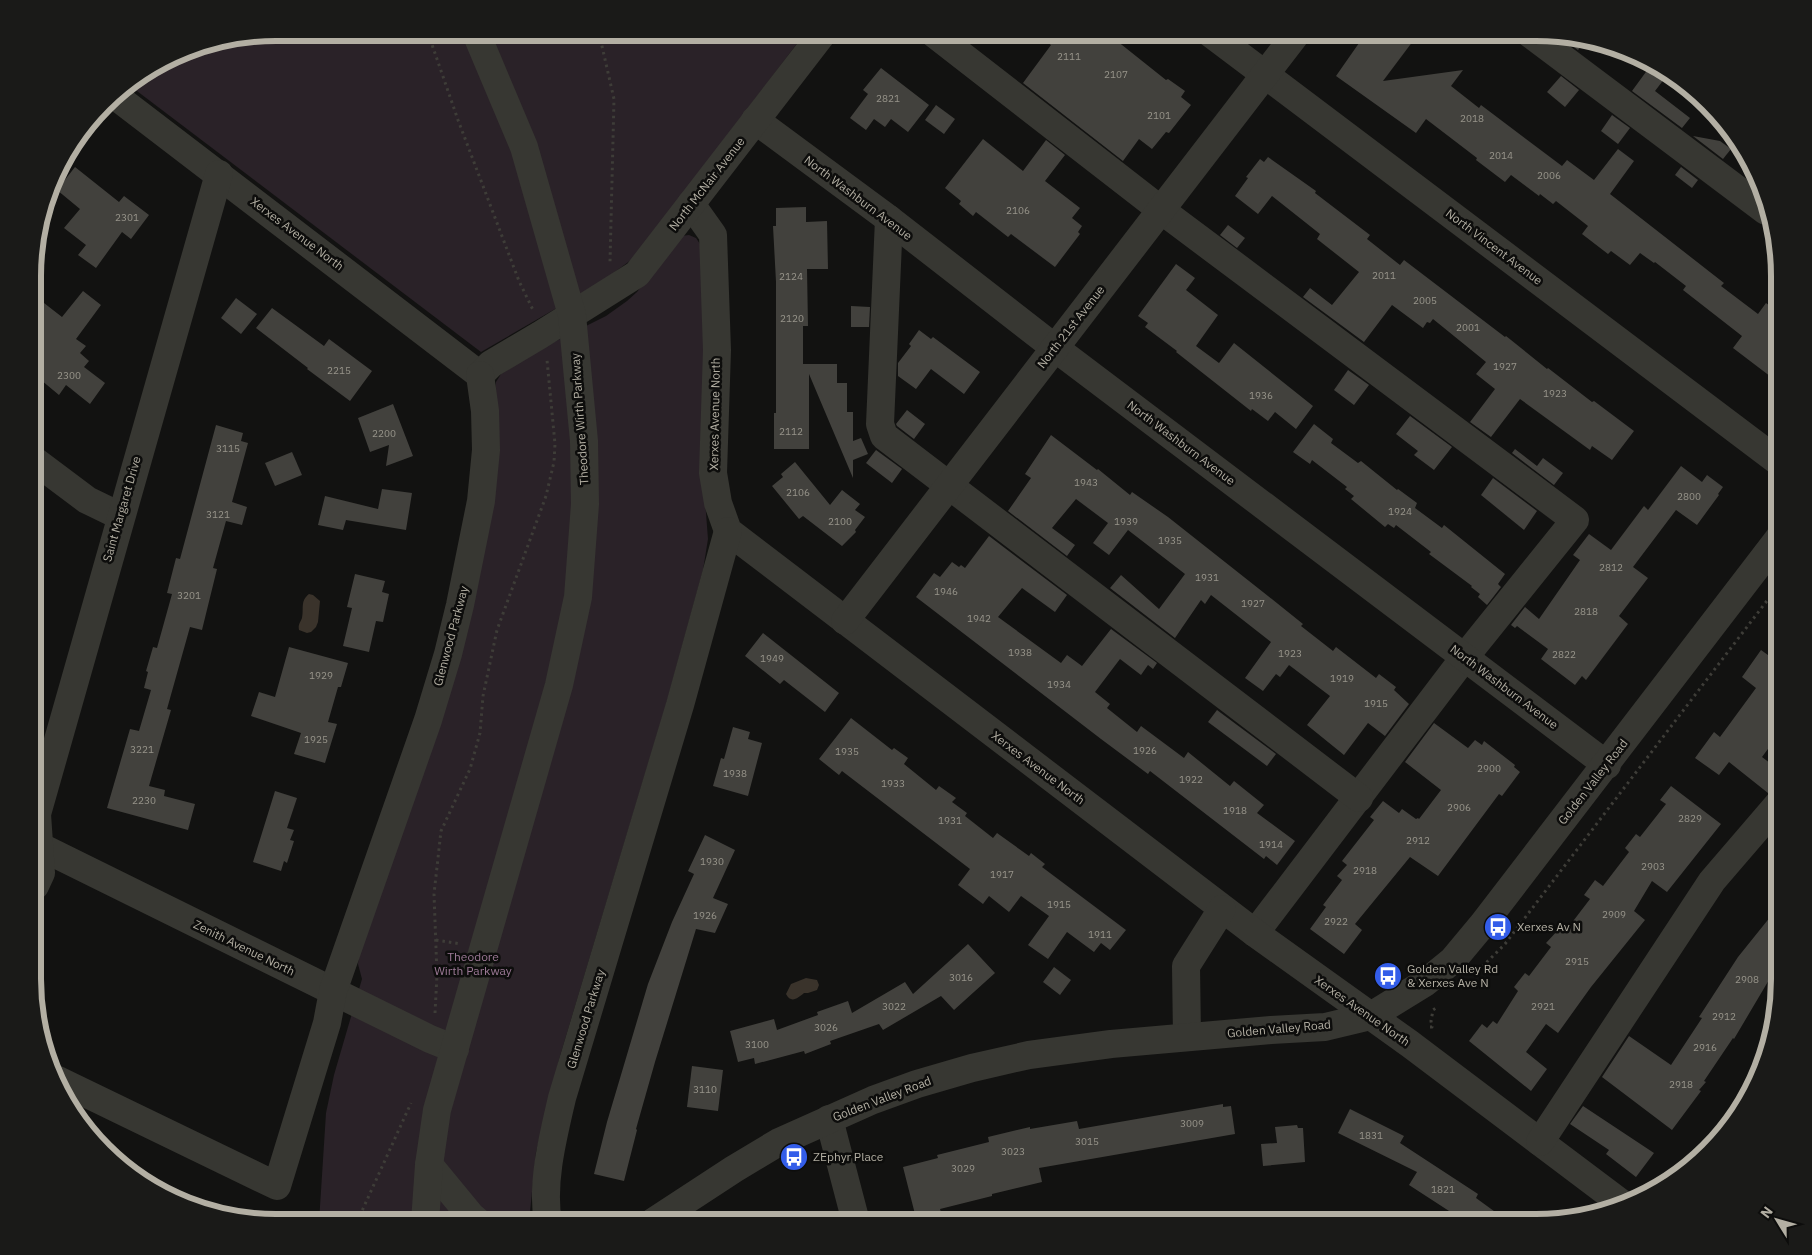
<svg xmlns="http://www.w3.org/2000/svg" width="1812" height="1255" font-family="'IBM Plex Sans',sans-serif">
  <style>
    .green { fill: #2a2228 }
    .water { fill: #3a332b }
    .building { fill: #42413d }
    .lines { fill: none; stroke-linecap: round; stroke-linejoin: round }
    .path { stroke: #3e3d38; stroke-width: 3; stroke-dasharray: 2.5 4; stroke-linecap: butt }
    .minor { stroke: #373732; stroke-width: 28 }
    .labels { text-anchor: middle; stroke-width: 5; stroke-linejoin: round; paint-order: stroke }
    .number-label { font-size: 10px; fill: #97948a }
    .street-label { font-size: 12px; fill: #b3afa3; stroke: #0d0d0c }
    .poi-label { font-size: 12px; fill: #b3afa3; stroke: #0d0d0c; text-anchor: start }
    .park-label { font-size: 12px; fill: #9d7a97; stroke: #0d0d0c }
    .rim { fill: none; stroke: #b3afa3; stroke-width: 6 }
  </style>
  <rect width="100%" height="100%" fill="#121211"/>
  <g class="green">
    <polygon points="276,33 805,33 635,257 600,283 481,352 129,85 183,51"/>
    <polygon points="689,235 696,238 700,244 706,351 704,487 708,539 703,570 666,705 560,1056 536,1152 529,1222 319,1222 326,1113 334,1075 362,979 358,964 359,955 442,718 496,382 501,374 540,349 606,316 627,301 637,292 681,236"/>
  </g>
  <g class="water">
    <path d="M309,594L313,595L320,601L318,622L316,627L311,632L307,633L299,630C298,624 300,623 302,618C304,608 300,601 309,594Z"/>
    <path d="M806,978L817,980L819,985L817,990L808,993H804C798,998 791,1004 786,994L791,984Z"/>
  </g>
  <g class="building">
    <polygon points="1035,33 1107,33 1166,80 1168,79 1185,91 1181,97 1191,105 1169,133 1166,132 1152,149 1139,139 1123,161 1023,83 1051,45"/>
    <polygon points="1366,33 1419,33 1383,81 1463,70 1451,86 1479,108 1481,105 1562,166 1567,160 1594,180 1618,149 1634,161 1610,194 1724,283 1721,286 1758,314 1766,303 1779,313 1779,383 1733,348 1742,336 1683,290 1686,286 1655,262 1654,263 1640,253 1630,265 1611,251 1608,254 1582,234 1588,226 1556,201 1553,204 1540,194 1539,196 1511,175 1505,182 1476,160 1477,158 1426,119 1416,133 1336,76"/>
    <polygon points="1556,34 1586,40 1578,50"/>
    <polygon points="1651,65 1668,74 1655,91 1690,118 1682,128 1632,91"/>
    <polygon points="881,68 929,105 908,132 891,119 885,127 874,119 866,130 850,118 868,94 863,90"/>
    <polygon points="1561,76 1579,90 1565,107 1547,92"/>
    <polygon points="936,105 955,119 944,134 925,120"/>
    <polygon points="1612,115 1630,128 1618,144 1601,131"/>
    <polygon points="1693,136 1720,141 1731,149 1723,159"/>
    <polygon points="983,139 1023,171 1046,140 1065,155 1045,181 1080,208 1072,218 1082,226 1078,232 1080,234 1055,267 1011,234 1008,237 976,212 973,216 959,204 961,201 945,188"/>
    <polygon points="1268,157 1316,191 1315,193 1370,235 1367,239 1400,265 1404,260 1505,337 1506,336 1547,369 1548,368 1592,402 1594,401 1634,431 1612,460 1592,446 1590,450 1520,399 1491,437 1470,422 1495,389 1476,374 1486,362 1433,319 1430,323 1427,322 1423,328 1392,305 1364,342 1303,297 1310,288 1332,305 1359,272 1317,239 1320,234 1272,196 1258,214 1235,196 1248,178 1246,177 1260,159 1264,162"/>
    <polygon points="75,167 119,202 124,196 149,215 131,239 122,232 96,268 78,255 86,245 64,228 80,209 57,190"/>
    <polygon points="1681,167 1698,180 1692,188 1675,175"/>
    <polygon points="806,207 806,222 827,221 828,269 807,269 808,326 803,326 803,364 837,364 837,383 847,383 847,412 853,412 853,441 861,438 868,454 853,460 853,478 809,374 809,449 774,449 774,413 776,413 776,282 773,226 776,226 776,208"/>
    <polygon points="1228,225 1245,238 1237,248 1220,235"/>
    <polygon points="1176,264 1195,278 1186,290 1218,315 1196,346 1219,363 1234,343 1313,406 1296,429 1275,412 1268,421 1252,409 1251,411 1176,352 1177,351 1145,327 1148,323 1138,316"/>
    <polygon points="83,291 101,305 76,339 86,346 80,353 89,361 84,367 105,383 90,404 66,385 59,395 35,375 35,296 62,317"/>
    <polygon points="236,298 257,314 241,334 221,318"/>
    <polygon points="851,306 870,307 869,327 851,327"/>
    <polygon points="272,308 324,346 329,339 372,371 350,401 307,369 308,368 256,328"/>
    <polygon points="919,330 931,339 933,337 980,372 964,394 931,369 916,389 898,376 898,363 911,346 909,344"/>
    <polygon points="1348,370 1369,385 1354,405 1334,390"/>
    <polygon points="393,404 413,456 386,466 389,445 370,452 358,418"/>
    <polygon points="907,410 925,424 914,439 897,426 896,424"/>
    <polygon points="1410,416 1452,447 1434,470 1414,455 1418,451 1396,434"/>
    <polygon points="1314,424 1333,439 1331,443 1358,463 1361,461 1397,490 1398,489 1417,503 1415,508 1442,528 1444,525 1505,574 1498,584 1501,587 1487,605 1478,597 1480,594 1471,587 1472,586 1429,554 1431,552 1396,525 1394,528 1388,524 1385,527 1351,499 1354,496 1345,489 1347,487 1312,460 1310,464 1293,452"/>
    <polygon points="216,425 243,433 241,441 248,443 232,502 247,507 242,525 226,521 213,568 217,569 202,630 190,627 167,709 171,710 149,786 165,790 164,796 195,804 188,830 107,808 130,729 139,731 151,690 144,688 148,672 146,671 153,647 157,648 172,594 167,593 176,558 180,559"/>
    <polygon points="1051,435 1097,470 1098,469 1130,495 1132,492 1168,517 1268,596 1303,624 1301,626 1333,651 1336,647 1376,678 1379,674 1396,687 1394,690 1409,704 1385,736 1368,723 1344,755 1307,725 1330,696 1289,665 1280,677 1276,674 1263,691 1245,678 1271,642 1211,595 1205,604 1201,600 1175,638 1110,588 1121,575 1159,609 1185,574 1128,530 1109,555 1093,543 1108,523 1076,499 1052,528 1075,545 1067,556 1008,511 1031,478 1025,474"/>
    <polygon points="1515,449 1537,466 1543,458 1563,473 1554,485 1512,453"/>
    <polygon points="876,450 902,469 892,483 866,463"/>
    <polygon points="292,452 302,475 275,486 265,463"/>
    <polygon points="795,462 830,505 842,490 860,504 855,510 865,517 855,530 856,532 842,546 803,516 799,519 772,486 783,477 781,474"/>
    <polygon points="1681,466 1702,482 1707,475 1723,487 1718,494 1719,495 1697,525 1676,510 1633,567 1648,578 1619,616 1628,624 1586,680 1582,676 1575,685 1541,659 1548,649 1517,626 1515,628 1511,625 1525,607 1539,619 1580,560 1573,555 1589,534 1611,550 1644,506 1648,510"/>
    <polygon points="1493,478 1537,511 1524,530 1481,495"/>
    <polygon points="382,489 412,493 406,530 346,520 343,530 318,525 325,496 378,509"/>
    <polygon points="989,536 1067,595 1055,612 1022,588 998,617 1061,663 1067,655 1082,666 1111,629 1157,663 1153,669 1148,665 1141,675 1120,659 1095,692 1110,704 1107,708 1137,732 1141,726 1184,758 1188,752 1230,786 1234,781 1264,805 1257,813 1295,841 1277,865 1266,856 1264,859 1150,771 1148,774 1101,739 916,597 934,573 940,577 952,562 959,567 961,565 965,568"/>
    <polygon points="355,574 385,581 382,592 389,594 383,622 376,621 369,652 343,646 352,608 347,607"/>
    <polygon points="763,633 839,693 825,712 784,680 780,684 745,656"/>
    <polygon points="289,647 348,663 341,687 338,687 328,722 337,724 325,763 294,754 301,733 251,716 259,692 275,697"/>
    <polygon points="1761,650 1779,663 1779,734 1762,757 1779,770 1779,788 1773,788 1768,793 1729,762 1719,775 1695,758 1714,732 1720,737 1756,688 1742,677"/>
    <polygon points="1217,710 1276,754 1267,766 1208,722"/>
    <polygon points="851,718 892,750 894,748 908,758 904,764 936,790 939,786 956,798 952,802 967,813 965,816 993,838 997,833 1029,856 1031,853 1045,864 1042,867 1126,930 1110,950 1101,943 1094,952 1067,932 1048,959 1028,945 1049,916 1021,896 1009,912 989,896 983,904 958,885 970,869 842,771 839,775 819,759"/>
    <polygon points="1434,723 1468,748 1475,740 1482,745 1484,741 1515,765 1514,767 1520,772 1502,796 1499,794 1438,876 1410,857 1355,924 1362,930 1344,954 1310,929 1326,907 1323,905 1342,880 1337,876 1347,865 1342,861 1374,820 1370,817 1383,801 1399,813 1402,809 1416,819 1418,818 1419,819 1441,790 1405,762"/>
    <polygon points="733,727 750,732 748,739 762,743 748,796 713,786 721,758 724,759"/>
    <polygon points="1671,786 1721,824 1667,892 1652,881 1634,911 1645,920 1591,987 1558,1033 1546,1024 1526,1052 1547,1069 1531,1091 1469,1041 1482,1024 1487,1028 1493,1021 1497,1024 1518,991 1514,987 1525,973 1529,976 1551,947 1546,943 1559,929 1564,933 1590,899 1584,895 1595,880 1603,886 1629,852 1625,848 1636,834 1640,837 1666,804 1660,800"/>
    <polygon points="275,791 297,798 287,828 294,830 290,840 294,841 287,863 284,861 281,871 253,862"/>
    <polygon points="705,835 735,850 713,898 728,904 715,933 696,929 655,1062 636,1129 637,1130 624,1181 594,1174 607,1122 648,984 672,922 694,874 688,871"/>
    <polygon points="1779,906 1779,963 1734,1039 1733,1038 1704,1081 1706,1082 1699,1090 1701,1091 1672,1130 1602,1077 1629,1036 1671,1065 1702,1018 1699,1017 1738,957"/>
    <polygon points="968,944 995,973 954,1010 941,996 883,1030 879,1024 830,1041 831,1044 805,1054 804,1051 755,1064 754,1058 738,1062 730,1031 774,1019 777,1030 818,1015 817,1012 848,1001 852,1013 905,982 913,994"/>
    <polygon points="1054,967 1071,980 1060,995 1043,982"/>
    <polygon points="692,1066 723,1070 718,1111 687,1107"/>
    <polygon points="1223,1104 1223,1107 1231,1106 1235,1134 1039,1168 1042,1182 992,1194 992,1196 940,1209 944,1222 917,1222 903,1167 938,1158 937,1155 989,1142 988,1137 1030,1127 1030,1129 1077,1121 1079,1129"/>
    <polygon points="1583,1106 1654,1153 1636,1177 1606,1154 1609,1150 1570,1124"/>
    <polygon points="1350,1109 1404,1136 1400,1143 1478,1194 1476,1198 1509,1222 1466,1222 1409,1185 1417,1172 1338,1133"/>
    <polygon points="1297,1125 1298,1128 1303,1128 1305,1162 1263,1166 1261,1144 1277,1143 1275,1127"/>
  </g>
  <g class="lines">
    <g class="path">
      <polyline points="428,33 458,120 519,281 533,310"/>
      <polyline points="599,33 614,99 610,262"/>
      <polyline points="436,940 461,944"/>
      <polyline points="1482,967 1505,944 1779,585"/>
      <polyline points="435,1013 437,975 434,894 441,831 470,769 480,733 483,696 497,630 546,496 554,462 555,444 547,360"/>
      <polyline points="1430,1027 1432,1027 1431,1021 1433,1010 1436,1008"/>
      <polyline points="357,1222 411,1103"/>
    </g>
    <g class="minor">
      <polyline points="933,33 1161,210 1575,520 1464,658 1255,933"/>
      <polyline points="1210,33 1779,462"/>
      <polyline points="1529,33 1766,211"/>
      <polyline points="114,95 480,375"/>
      <polyline points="755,120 889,219 1055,348 1607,765"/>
      <polyline points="691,204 713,235 717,350 713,473 718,503 728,531 1255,933 1410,1044 1621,1203"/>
      <polyline points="889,219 880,424 884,436 1359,798"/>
      <polyline points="480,375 491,364 540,335 637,274 823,33"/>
      <polyline points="35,461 87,500 120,516"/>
      <polyline points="845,621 1297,33"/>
      <polyline points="35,844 430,1039 455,1049"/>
      <polyline points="35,886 41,873 37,814 219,174"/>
      <polyline points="1187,1037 1186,966 1222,909"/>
      <polyline points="58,1080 277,1186 327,1023 333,991 428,720 448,654 460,605 481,501 486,450 485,411 480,375"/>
      <polyline points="829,1119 856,1222"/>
      <polyline points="1540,1142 1712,881 1779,803"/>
      <polyline points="429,1165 471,1216 478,1222"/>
      <polyline points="425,1222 429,1165 437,1110 559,685 578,597 585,504 584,441 572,315 524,147 476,33"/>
      <path d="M548,1222C541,1183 553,1137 562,1098L680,705L728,531"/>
      <polyline points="653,1222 734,1169 779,1142 873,1100 917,1084 972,1068 1029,1055 1111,1044 1271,1030 1325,1027 1371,1016 1426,982 1453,960 1483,924 1779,538"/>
    </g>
  </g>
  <defs>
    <symbol id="bus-disc" viewBox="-11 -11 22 22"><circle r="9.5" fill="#335de9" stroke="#0d0d0c"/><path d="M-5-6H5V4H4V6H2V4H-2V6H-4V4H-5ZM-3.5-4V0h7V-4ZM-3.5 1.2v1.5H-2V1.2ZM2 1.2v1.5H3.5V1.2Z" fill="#fff"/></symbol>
  </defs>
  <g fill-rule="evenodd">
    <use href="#bus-disc" x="1482" y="911" width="32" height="32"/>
    <use href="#bus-disc" x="1372" y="960" width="32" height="32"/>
    <use href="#bus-disc" x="778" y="1141" width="32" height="32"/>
  </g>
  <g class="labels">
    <g class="number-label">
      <text x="1069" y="60">2111</text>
      <text x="1116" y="78">2107</text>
      <text x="888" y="102">2821</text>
      <text x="1159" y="119">2101</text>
      <text x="1472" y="122">2018</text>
      <text x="1501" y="159">2014</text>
      <text x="1549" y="179">2006</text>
      <text x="1018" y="214">2106</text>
      <text x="127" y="221">2301</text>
      <text x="1384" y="279">2011</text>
      <text x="791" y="280">2124</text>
      <text x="1425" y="304">2005</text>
      <text x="792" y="322">2120</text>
      <text x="1468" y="331">2001</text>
      <text x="1505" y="370">1927</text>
      <text x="339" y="374">2215</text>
      <text x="69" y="379">2300</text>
      <text x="1555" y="397">1923</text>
      <text x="1261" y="399">1936</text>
      <text x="791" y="435">2112</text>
      <text x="384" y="437">2200</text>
      <text x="228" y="452">3115</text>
      <text x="1086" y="486">1943</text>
      <text x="798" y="496">2106</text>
      <text x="1689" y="500">2800</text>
      <text x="1400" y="515">1924</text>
      <text x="218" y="518">3121</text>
      <text x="840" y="525">2100</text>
      <text x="1126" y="525">1939</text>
      <text x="1170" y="544">1935</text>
      <text x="1611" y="571">2812</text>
      <text x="1207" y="581">1931</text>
      <text x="946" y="595">1946</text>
      <text x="189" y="599">3201</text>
      <text x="1253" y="607">1927</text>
      <text x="1586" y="615">2818</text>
      <text x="979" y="622">1942</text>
      <text x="1020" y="656">1938</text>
      <text x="1290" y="657">1923</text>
      <text x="1564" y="658">2822</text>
      <text x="772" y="662">1949</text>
      <text x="321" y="679">1929</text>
      <text x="1342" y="682">1919</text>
      <text x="1059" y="688">1934</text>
      <text x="1376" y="707">1915</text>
      <text x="316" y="743">1925</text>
      <text x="142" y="753">3221</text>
      <text x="1145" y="754">1926</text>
      <text x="847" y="755">1935</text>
      <text x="1489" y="772">2900</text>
      <text x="735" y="777">1938</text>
      <text x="1191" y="783">1922</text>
      <text x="893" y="787">1933</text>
      <text x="144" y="804">2230</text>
      <text x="1459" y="811">2906</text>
      <text x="1235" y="814">1918</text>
      <text x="1690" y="822">2829</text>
      <text x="950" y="824">1931</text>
      <text x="1418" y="844">2912</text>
      <text x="1271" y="848">1914</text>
      <text x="712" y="865">1930</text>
      <text x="1653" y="870">2903</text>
      <text x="1365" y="874">2918</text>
      <text x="1002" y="878">1917</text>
      <text x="1059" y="908">1915</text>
      <text x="1614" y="918">2909</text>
      <text x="705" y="919">1926</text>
      <text x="1336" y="925">2922</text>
      <text x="1100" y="938">1911</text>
      <text x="1577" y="965">2915</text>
      <text x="961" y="981">3016</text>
      <text x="1747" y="983">2908</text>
      <text x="894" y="1010">3022</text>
      <text x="1543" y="1010">2921</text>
      <text x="1724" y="1020">2912</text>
      <text x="826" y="1031">3026</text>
      <text x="757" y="1048">3100</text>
      <text x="1705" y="1051">2916</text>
      <text x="1681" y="1088">2918</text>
      <text x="705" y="1093">3110</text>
      <text x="1192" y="1127">3009</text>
      <text x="1371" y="1139">1831</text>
      <text x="1087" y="1145">3015</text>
      <text x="1013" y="1155">3023</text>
      <text x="963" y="1172">3029</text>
      <text x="1443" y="1193">1821</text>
    </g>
    <g class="street-label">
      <text transform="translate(707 184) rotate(-52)" y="4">North McNair Avenue</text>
      <text transform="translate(858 198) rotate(37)" y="4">North Washburn Avenue</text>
      <text transform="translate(297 234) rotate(37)" y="4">Xerxes Avenue North</text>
      <text transform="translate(1494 247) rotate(37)" y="4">North Vincent Avenue</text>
      <text transform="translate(1071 327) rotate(-52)" y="4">North 21st Avenue</text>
      <text transform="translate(715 414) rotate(-89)" y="4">Xerxes Avenue North</text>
      <text transform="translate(580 419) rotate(-94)" y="4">Theodore Wirth Parkway</text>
      <text transform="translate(1181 443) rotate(37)" y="4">North Washburn Avenue</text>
      <text transform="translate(122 509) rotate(-74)" y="4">Saint Margaret Drive</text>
      <text transform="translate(451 636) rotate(-75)" y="4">Glenwood Parkway</text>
      <text transform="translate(1504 687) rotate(37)" y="4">North Washburn Avenue</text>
      <text transform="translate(1038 768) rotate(37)" y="4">Xerxes Avenue North</text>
      <text transform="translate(1593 782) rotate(-52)" y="4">Golden Valley Road</text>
      <text transform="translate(244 948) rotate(26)" y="4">Zenith Avenue North</text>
      <text transform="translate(1362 1011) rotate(35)" y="4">Xerxes Avenue North</text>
      <text transform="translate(586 1019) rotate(-73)" y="4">Glenwood Parkway</text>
      <text transform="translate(1279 1029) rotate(-5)" y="4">Golden Valley Road</text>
      <text transform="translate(882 1099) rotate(-21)" y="4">Golden Valley Road</text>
    </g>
    <g class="poi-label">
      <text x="1517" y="931">Xerxes Av N</text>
      <text x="1407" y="973">Golden Valley Rd<tspan x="1407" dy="14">&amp; Xerxes Ave N</tspan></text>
      <text x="813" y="1161">ZEphyr Place</text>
    </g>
    <g class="park-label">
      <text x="473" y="961">Theodore<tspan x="473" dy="14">Wirth Parkway</tspan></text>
    </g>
  </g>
  <path d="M0 0H1812V1255H0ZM276 41H1536A235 235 0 0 1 1771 276V979A235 235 0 0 1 1536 1214H276A235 235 0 0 1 41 979V276A235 235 0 0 1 276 41Z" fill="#1a1a18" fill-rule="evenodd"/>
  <path class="rim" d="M276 41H1536A235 235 0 0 1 1771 276V979A235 235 0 0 1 1536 1214H276A235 235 0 0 1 41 979V276A235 235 0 0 1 276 41Z"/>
  <g transform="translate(1777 1220) rotate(307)" stroke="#0d0d0c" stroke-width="4" paint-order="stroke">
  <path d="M0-4L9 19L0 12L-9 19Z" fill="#b3afa3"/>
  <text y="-8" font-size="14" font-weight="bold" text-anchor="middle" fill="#b3afa3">N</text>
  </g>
</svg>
